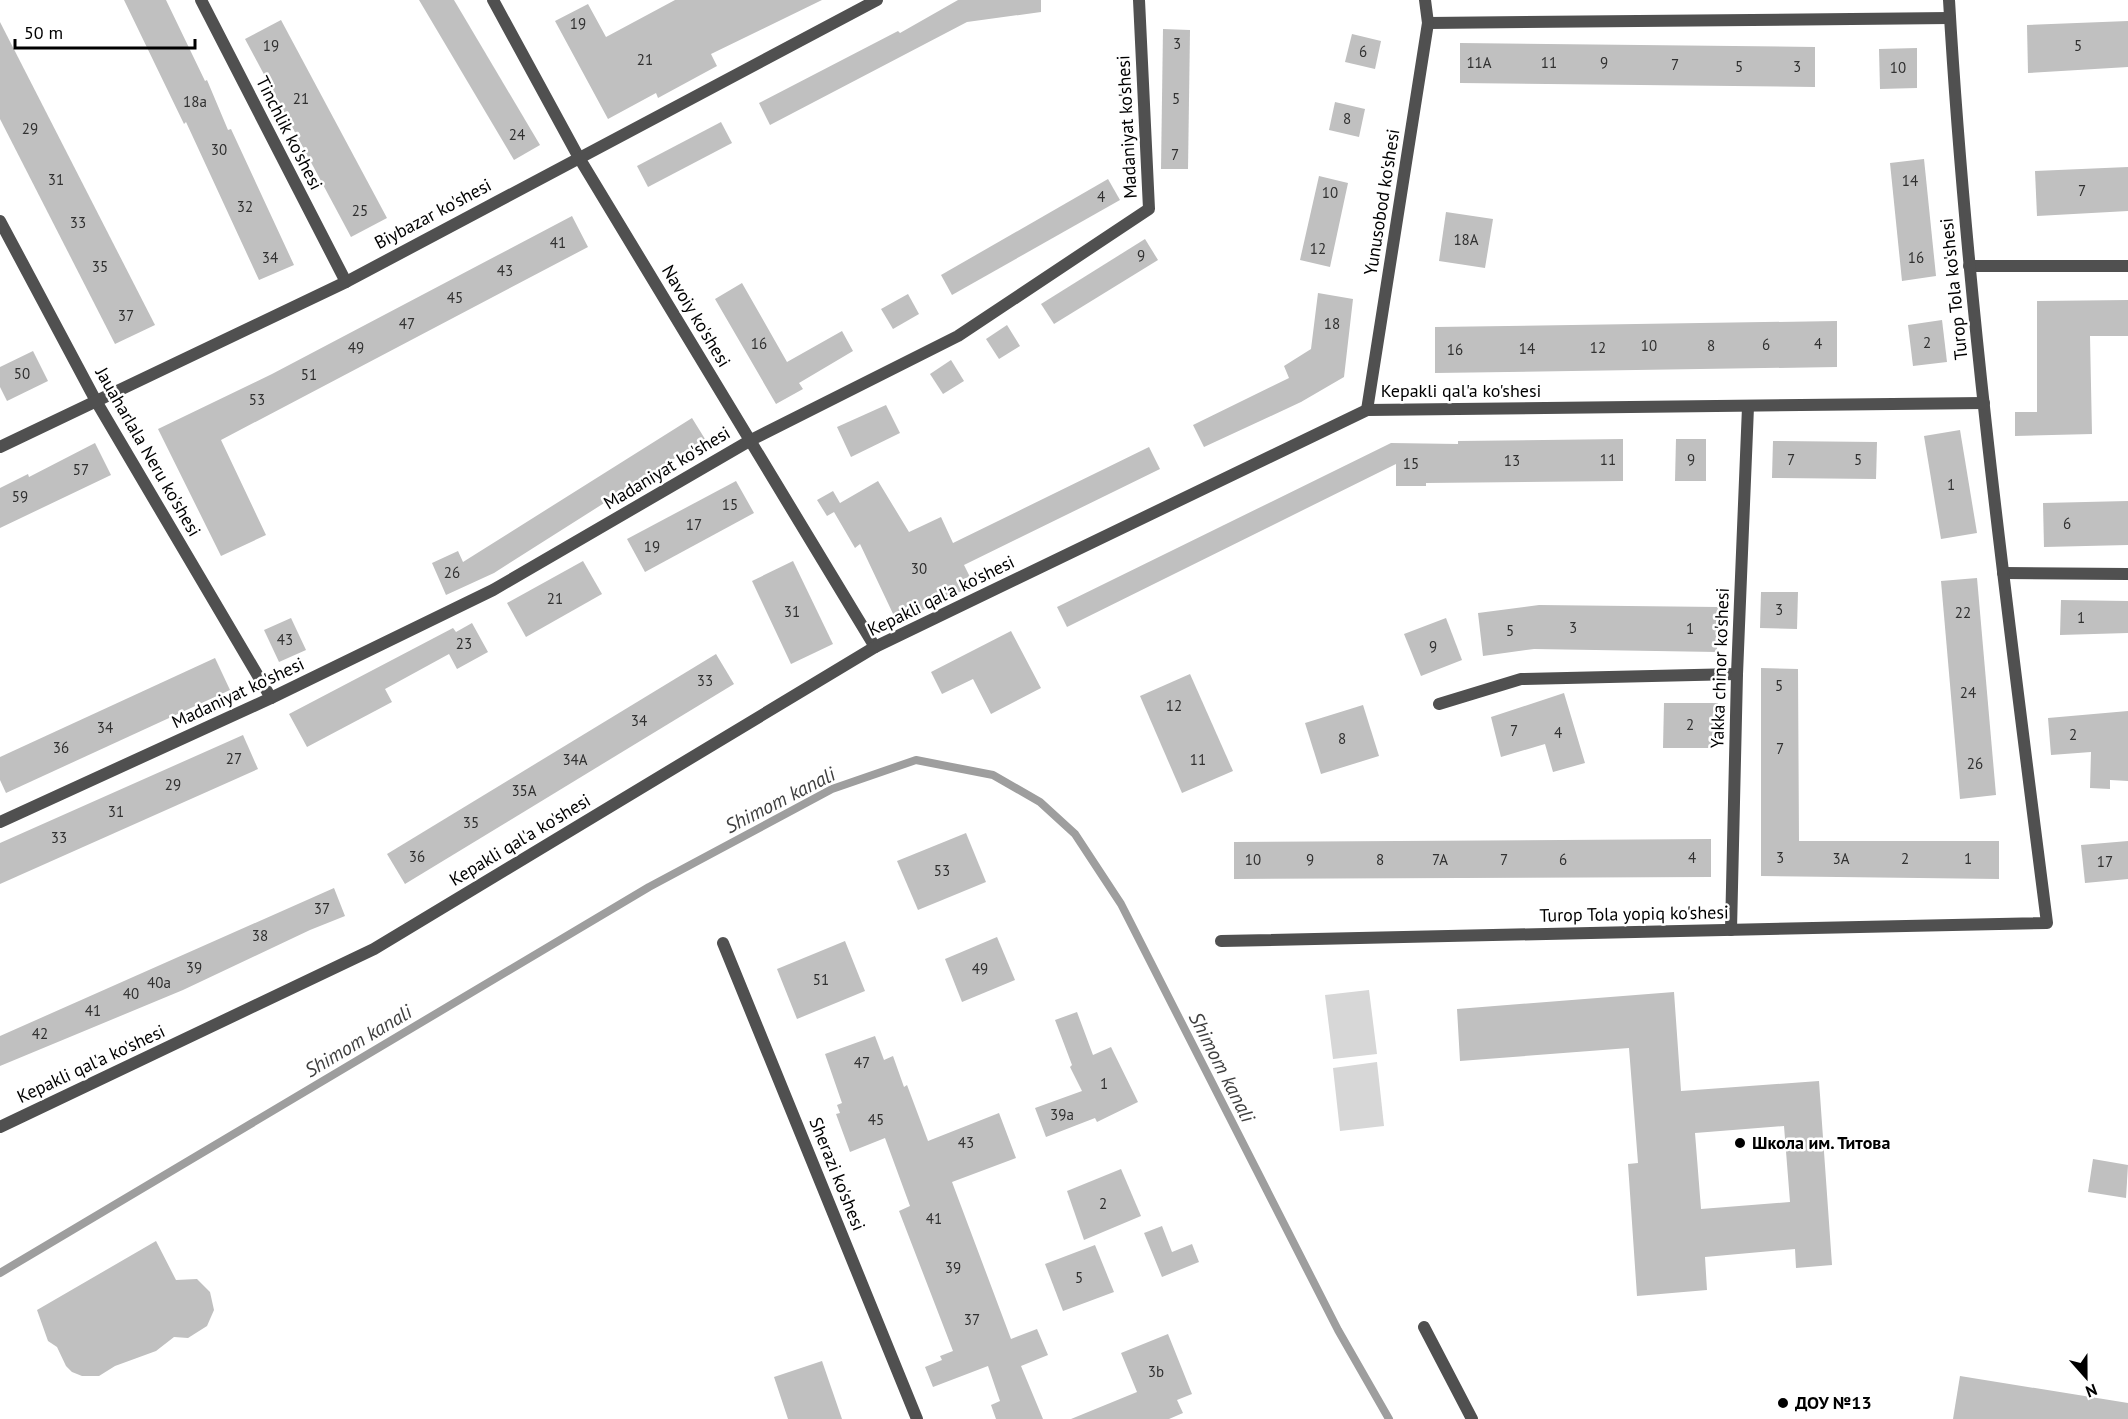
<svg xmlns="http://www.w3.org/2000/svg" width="2128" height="1419" font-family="'PT Sans',sans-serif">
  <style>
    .green { fill: #d7d7d7 }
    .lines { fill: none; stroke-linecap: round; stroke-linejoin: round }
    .stream { stroke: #9e9e9e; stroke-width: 8 }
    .building { fill: #c0c0c0; fill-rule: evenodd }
    .lane { stroke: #505050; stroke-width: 12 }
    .street { stroke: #505050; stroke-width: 12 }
    .poi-dot { fill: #000; stroke: #fff; stroke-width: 2 }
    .labels { text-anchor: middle; stroke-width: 5; stroke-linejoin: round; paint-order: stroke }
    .number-label { font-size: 15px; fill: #303030 }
    .street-label { font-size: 18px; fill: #000; stroke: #fff }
    .poi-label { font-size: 18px; font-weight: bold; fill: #000; stroke: #fff; text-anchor: start }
    .water-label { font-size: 20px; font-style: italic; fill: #3f3f3f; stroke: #fff }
  </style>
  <rect width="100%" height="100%" fill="#fff"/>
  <g class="green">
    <polygon points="1369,990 1377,1054 1333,1059 1325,995"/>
    <polygon points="1377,1062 1384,1126 1340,1131 1333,1068"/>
  </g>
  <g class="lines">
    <polyline class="stream" points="0,1273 649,887 832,789 916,760 993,775 1040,802 1075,834 1121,904 1338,1330 1389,1419"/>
  </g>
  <g class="building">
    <polygon points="124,0 166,0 205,81 207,80 228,130 231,129 294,265 259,280 186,122 184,124"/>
    <polygon points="419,0 454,0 540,145 514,160"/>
    <polygon points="675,0 822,0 711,54 717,66 658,98 656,93 608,119 555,21 588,4 606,37"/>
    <polygon points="958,0 1041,0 1041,12 967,22 770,125 759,103 898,31 900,33"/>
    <polygon points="281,20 387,218 351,237 245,39"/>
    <polygon points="2128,21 2128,67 2028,73 2027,25"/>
    <polygon points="0,22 155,325 115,344 0,119"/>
    <polygon points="1163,29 1190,30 1188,169 1161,169"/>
    <polygon points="1352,34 1381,41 1375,69 1345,62"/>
    <polygon points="1460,43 1815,47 1815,87 1460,83"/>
    <polygon points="1917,48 1917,88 1880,89 1879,49"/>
    <polygon points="1335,102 1365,109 1359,137 1329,130"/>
    <polygon points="721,122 732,143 648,187 637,166"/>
    <polygon points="1924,159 1936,276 1902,281 1890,163"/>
    <polygon points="2128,167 2128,211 2037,216 2035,171"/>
    <polygon points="1319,176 1348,183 1330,267 1300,260"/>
    <polygon points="1108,179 1120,200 952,295 941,275"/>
    <polygon points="1446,212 1493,219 1485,268 1439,261"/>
    <polygon points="572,216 588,247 221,440 266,535 221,556 158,429 272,374"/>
    <polygon points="1145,239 1158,260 1054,324 1041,304"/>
    <polygon points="742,283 787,362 842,331 853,351 799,383 803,389 776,404 715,299"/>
    <polygon points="1318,293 1353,299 1344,377 1301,402 1204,447 1193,425 1289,378 1284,366 1311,349"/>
    <polygon points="908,294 919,314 893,329 881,309"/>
    <polygon points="2128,300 2128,336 2090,336 2092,434 2015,436 2015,412 2037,412 2037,301"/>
    <polygon points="1942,320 1947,362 1913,366 1908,325"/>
    <polygon points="1837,321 1837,367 1435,373 1435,327"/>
    <polygon points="1007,325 1020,346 999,359 986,339"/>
    <polygon points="33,351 48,381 7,401 0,387 0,367"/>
    <polygon points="951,360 964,381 943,394 930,374"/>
    <polygon points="886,405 900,433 851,457 837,427"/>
    <polygon points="692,418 705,439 494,573 446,595 432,563 458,551 463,562"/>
    <polygon points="1960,430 1977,533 1941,539 1924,436"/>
    <polygon points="1623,439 1623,481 1426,483 1426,486 1396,486 1396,464 1067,627 1057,607 1391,443 1458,444 1458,441"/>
    <polygon points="1676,439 1706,439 1706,481 1675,481"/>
    <polygon points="1773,441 1877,442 1876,479 1772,478"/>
    <polygon points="95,443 111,475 0,528 0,488 28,474 29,477"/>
    <polygon points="1149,447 1160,469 964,565 974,585 917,613 914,609 895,618 860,544 855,548 834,512 827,516 817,500 833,491 840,503 878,481 909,532 941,517 953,543"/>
    <polygon points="736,481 754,513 645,572 627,539"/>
    <polygon points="2128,501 2128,545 2044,547 2043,503"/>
    <polygon points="583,561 602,594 526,637 507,603"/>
    <polygon points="793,561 833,644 791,664 752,581"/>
    <polygon points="1977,578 1996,795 1960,799 1941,581"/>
    <polygon points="1761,592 1798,592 1797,629 1760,628"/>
    <polygon points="2061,600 2128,601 2128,633 2060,635"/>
    <polygon points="1539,605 1718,607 1717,652 1534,649 1483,656 1478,613"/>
    <polygon points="291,618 306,650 279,662 264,630"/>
    <polygon points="1446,618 1462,660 1421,676 1404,634"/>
    <polygon points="472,623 488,652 457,669 449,654 385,689 392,702 307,747 289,714 453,628 456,632"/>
    <polygon points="1011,631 1041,688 991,714 973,679 942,694 931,672"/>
    <polygon points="716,654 734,684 405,884 387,854"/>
    <polygon points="215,658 230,690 6,793 0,780 0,757"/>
    <polygon points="1761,668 1798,669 1799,841 1999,841 1999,879 1761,876"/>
    <polygon points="1190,674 1233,771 1182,793 1140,696"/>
    <polygon points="1564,693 1585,763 1553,772 1545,744 1501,757 1491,717"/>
    <polygon points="1664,703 1718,703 1717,748 1663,748"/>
    <polygon points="1363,705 1379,756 1321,774 1305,723"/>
    <polygon points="2128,711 2128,781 2110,780 2110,789 2090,788 2091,752 2051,755 2048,718"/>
    <polygon points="243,735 258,769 0,884 0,843"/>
    <polygon points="966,833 986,882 918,910 897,861"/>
    <polygon points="1711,839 1711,877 1234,879 1234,842"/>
    <polygon points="2128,841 2128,879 2085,883 2081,845"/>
    <polygon points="334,888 345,916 310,930 183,990 0,1066 0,1036"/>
    <polygon points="997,937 1015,980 962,1002 945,959"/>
    <polygon points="845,941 865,991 797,1019 777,969"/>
    <path d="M1674,992L1681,1091L1819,1081L1832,1265L1796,1268L1795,1249L1705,1257L1707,1290L1637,1296L1628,1164L1638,1163L1629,1048L1460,1061L1457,1009ZM1784,1126L1790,1202L1701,1209L1695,1133Z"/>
    <polygon points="1077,1012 1093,1055 1111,1047 1138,1102 1097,1122 1095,1118 1046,1137 1035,1108 1082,1091 1070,1067 1072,1065 1055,1020"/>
    <polygon points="875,1036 884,1060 893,1056 904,1087 907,1085 928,1141 999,1113 1016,1158 952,1182 1011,1339 1037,1329 1048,1355 1021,1366 1043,1419 996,1419 991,1405 1000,1401 988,1366 933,1387 925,1367 942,1360 940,1356 953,1351 899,1211 910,1206 885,1138 850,1152 836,1114 840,1113 837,1105 842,1103 825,1054"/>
    <polygon points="2093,1159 2128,1165 2126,1198 2088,1192"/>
    <polygon points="1121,1169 1141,1216 1084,1240 1067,1191"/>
    <polygon points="1162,1226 1172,1252 1192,1244 1199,1262 1162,1277 1144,1233"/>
    <polygon points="156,1241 176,1280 197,1279 210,1292 214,1310 207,1326 188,1338 174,1337 156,1351 115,1366 99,1376 82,1376 72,1372 66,1366 57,1347 48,1341 37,1310"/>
    <polygon points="1095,1245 1114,1292 1063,1311 1045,1264"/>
    <polygon points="1168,1334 1192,1394 1177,1400 1183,1413 1169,1419 1071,1419 1137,1392 1121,1353"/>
    <polygon points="822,1361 842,1419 788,1419 774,1377"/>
    <polygon points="1960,1376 2128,1403 2128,1419 1953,1419"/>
  </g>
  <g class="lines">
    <g class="lane">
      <polyline points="2003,573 2128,574"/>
      <polyline points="1424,1327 1472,1419"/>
    </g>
    <g class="street">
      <polyline points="201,0 346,282"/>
      <polyline points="493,0 578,156 875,647"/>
      <polyline points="1428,23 1950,18"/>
      <polyline points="0,221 96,401 271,698"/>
      <polyline points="1969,266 2128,266"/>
      <polyline points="1367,410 1428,23 1425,0"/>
      <polyline points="0,447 346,282 877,0"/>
      <polyline points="1439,704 1521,679 1737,674"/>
      <polyline points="0,822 271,698 493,590 751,440 958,336 1149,209 1139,0"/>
      <polyline points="1731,930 1737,674 1748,407"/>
      <path d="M1221,941L2047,923C2008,616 1967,309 1949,0"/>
      <polyline points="723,943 917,1419"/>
      <polyline points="0,1127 374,949 875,647 1367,410 1984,403"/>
    </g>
  </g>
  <g class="poi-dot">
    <circle cx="1740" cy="1143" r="6"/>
    <circle cx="1783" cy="1403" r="6"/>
  </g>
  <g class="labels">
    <g class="number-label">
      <text x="578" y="29">19</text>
      <text x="1177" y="49">3</text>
      <text x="271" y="51">19</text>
      <text x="2078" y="51">5</text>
      <text x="1363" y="57">6</text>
      <text x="645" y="65">21</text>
      <text x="1479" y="68">11A</text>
      <text x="1549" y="68">11</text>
      <text x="1604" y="68">9</text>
      <text x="1675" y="70">7</text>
      <text x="1739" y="72">5</text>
      <text x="1797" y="72">3</text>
      <text x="1898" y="73">10</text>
      <text x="301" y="104">21</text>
      <text x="1176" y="104">5</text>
      <text x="195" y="107">18a</text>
      <text x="1347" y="124">8</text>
      <text x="30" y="134">29</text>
      <text x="517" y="140">24</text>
      <text x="219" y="155">30</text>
      <text x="1175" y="160">7</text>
      <text x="56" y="185">31</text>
      <text x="1910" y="186">14</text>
      <text x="2082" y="196">7</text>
      <text x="1330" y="198">10</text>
      <text x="1101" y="202">4</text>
      <text x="245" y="212">32</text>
      <text x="360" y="216">25</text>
      <text x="78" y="228">33</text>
      <text x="1466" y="245">18A</text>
      <text x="558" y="248">41</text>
      <text x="1318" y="254">12</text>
      <text x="1141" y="261">9</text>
      <text x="270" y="263">34</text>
      <text x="1916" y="263">16</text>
      <text x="100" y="272">35</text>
      <text x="505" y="276">43</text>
      <text x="455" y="303">45</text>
      <text x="126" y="321">37</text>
      <text x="407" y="329">47</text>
      <text x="1332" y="329">18</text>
      <text x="1927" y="348">2</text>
      <text x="759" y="349">16</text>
      <text x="1818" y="349">4</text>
      <text x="1766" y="350">6</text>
      <text x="1649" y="351">10</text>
      <text x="1711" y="351">8</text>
      <text x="356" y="353">49</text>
      <text x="1598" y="353">12</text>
      <text x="1527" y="354">14</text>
      <text x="1455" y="355">16</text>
      <text x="22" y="379">50</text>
      <text x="309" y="380">51</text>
      <text x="257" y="405">53</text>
      <text x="1608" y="465">11</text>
      <text x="1691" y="465">9</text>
      <text x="1791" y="465">7</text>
      <text x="1858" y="465">5</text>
      <text x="1512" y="466">13</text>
      <text x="1411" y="469">15</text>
      <text x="81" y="475">57</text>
      <text x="1951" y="490">1</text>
      <text x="20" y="502">59</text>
      <text x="730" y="510">15</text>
      <text x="2067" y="529">6</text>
      <text x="694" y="530">17</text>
      <text x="652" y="552">19</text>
      <text x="919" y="574">30</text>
      <text x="452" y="578">26</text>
      <text x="555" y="604">21</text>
      <text x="1779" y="615">3</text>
      <text x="792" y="617">31</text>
      <text x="1963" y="618">22</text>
      <text x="2081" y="623">1</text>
      <text x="1573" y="633">3</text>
      <text x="1690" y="634">1</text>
      <text x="1510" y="636">5</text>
      <text x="285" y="645">43</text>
      <text x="464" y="649">23</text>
      <text x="1433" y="652">9</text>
      <text x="705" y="686">33</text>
      <text x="1779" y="691">5</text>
      <text x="1968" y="698">24</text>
      <text x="1174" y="711">12</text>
      <text x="639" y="726">34</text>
      <text x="1690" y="730">2</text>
      <text x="105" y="733">34</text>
      <text x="1514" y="736">7</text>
      <text x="1558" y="738">4</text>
      <text x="2073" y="740">2</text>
      <text x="1342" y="744">8</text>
      <text x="61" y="753">36</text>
      <text x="1780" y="754">7</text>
      <text x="234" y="764">27</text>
      <text x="575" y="765">34A</text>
      <text x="1198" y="765">11</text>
      <text x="1975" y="769">26</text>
      <text x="173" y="790">29</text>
      <text x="524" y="796">35A</text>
      <text x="116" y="817">31</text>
      <text x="471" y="828">35</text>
      <text x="59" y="843">33</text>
      <text x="417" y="862">36</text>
      <text x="1692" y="863">4</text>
      <text x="1780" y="863">3</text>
      <text x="1841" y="864">3A</text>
      <text x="1905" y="864">2</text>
      <text x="1968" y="864">1</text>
      <text x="1253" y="865">10</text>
      <text x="1310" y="865">9</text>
      <text x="1380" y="865">8</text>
      <text x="1440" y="865">7A</text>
      <text x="1504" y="865">7</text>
      <text x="1563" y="865">6</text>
      <text x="2105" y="867">17</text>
      <text x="942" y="876">53</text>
      <text x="322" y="914">37</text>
      <text x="260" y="941">38</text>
      <text x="194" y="973">39</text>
      <text x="980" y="974">49</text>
      <text x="821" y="985">51</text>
      <text x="159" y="988">40a</text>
      <text x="131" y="999">40</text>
      <text x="93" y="1016">41</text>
      <text x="40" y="1039">42</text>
      <text x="862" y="1068">47</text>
      <text x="1104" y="1089">1</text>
      <text x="1062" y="1120">39a</text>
      <text x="876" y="1125">45</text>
      <text x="966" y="1148">43</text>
      <text x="1103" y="1209">2</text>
      <text x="934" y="1224">41</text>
      <text x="953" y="1273">39</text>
      <text x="1079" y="1283">5</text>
      <text x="972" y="1325">37</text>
      <text x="1156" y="1377">3b</text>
    </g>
    <g class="street-label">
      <text transform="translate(1127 127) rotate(-93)" y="6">Madaniyat ko'shesi</text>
      <text transform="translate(289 133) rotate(63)" y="6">Tinchlik ko'shesi</text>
      <text transform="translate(1382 202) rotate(-81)" y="6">Yunusobod ko'shesi</text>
      <text transform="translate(433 214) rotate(-28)" y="6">Biybazar ko'shesi</text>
      <text transform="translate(1954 289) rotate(-96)" y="6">Turop Tola ko'shesi</text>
      <text transform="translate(696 316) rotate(59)" y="6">Navoiy ko'shesi</text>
      <text x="1461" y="397">Kepakli qal'a ko'shesi</text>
      <text transform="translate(148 452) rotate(60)" y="6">Jauaharlala Neru ko'shesi</text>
      <text transform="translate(667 468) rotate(-31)" y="6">Madaniyat ko'shesi</text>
      <text transform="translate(941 596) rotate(-26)" y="6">Kepakli qal'a ko'shesi</text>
      <text transform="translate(1720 668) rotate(-88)" y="6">Yakka chinor ko'shesi</text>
      <text transform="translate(238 693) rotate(-25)" y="6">Madaniyat ko'shesi</text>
      <text transform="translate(520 840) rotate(-31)" y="6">Kepakli qal'a ko'shesi</text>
      <text transform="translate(1634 914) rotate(-1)" y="6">Turop Tola yopiq ko'shesi</text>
      <text transform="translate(91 1064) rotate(-25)" y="6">Kepakli qal'a ko'shesi</text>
      <text transform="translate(837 1174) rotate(68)" y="6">Sherazi ko'shesi</text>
    </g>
    <g class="poi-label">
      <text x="1752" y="1149">Школа им. Титова</text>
      <text x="1795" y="1409">ДОУ №13</text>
    </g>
    <g class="water-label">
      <text transform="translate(780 800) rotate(-27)" y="7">Shimom kanali</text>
      <text transform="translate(358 1041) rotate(-31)" y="7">Shimom kanali</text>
      <text transform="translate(1222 1067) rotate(63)" y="7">Shimom kanali</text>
    </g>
  </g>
  <g transform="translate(2086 1377) rotate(159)" stroke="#ffffff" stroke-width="4.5" paint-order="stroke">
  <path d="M0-4.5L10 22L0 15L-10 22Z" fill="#000000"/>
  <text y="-9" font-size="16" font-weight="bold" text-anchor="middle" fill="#000000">N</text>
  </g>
  <path d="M15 39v9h180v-9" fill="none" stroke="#000000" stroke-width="3"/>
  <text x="24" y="39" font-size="18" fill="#000000" stroke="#ffffff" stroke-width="4.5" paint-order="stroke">50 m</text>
</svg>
